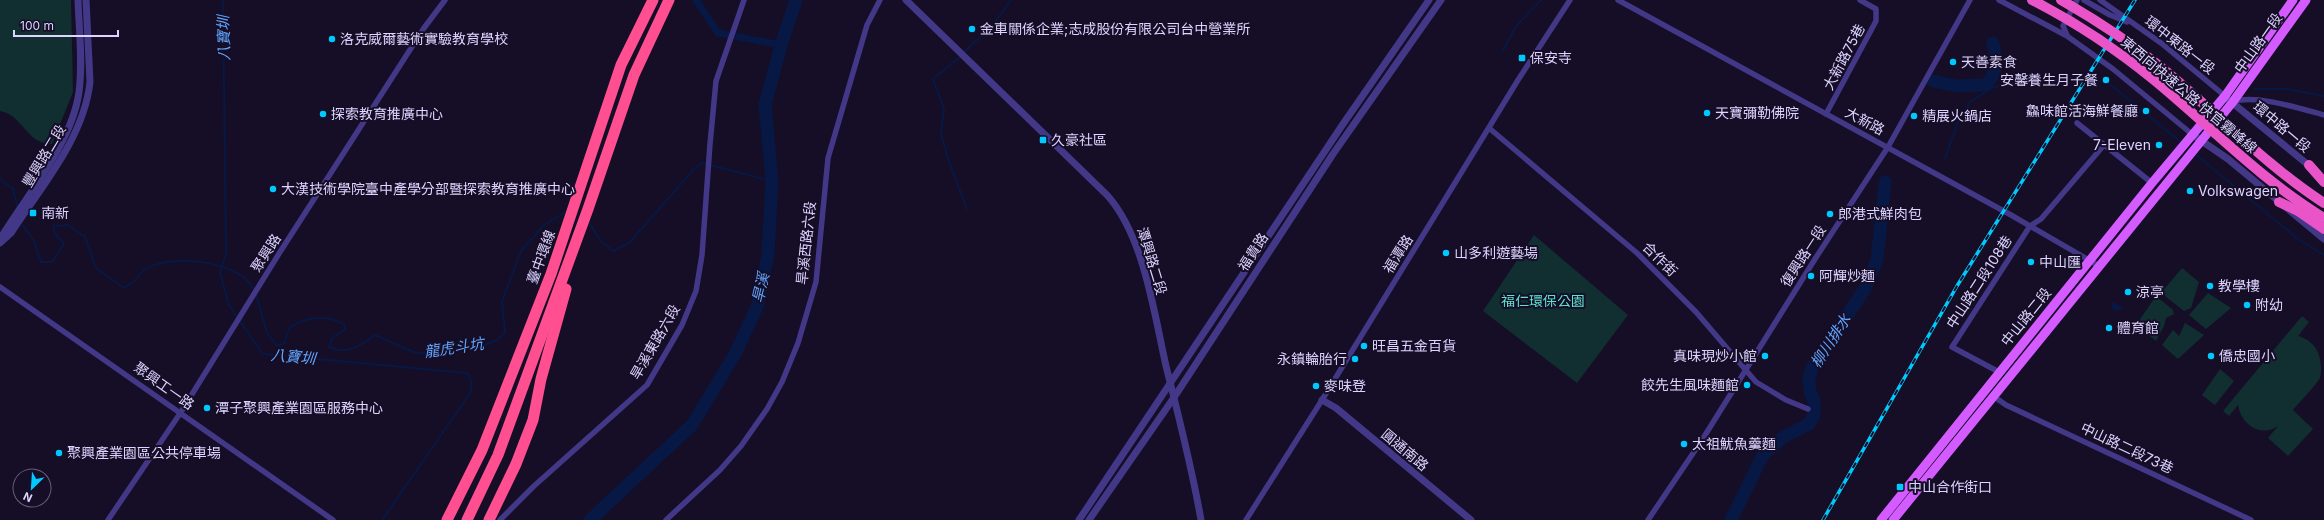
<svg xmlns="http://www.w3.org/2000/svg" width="2324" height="520" font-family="Inter,'Noto Sans TC',sans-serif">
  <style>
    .green { fill: #112e31 }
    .water { fill: #081845 }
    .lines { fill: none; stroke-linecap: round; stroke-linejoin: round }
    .stream { stroke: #081845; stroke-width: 2 }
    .canal { stroke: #081845; stroke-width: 7 }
    .river { stroke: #081845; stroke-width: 13 }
    .minor { stroke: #433887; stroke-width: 5.5 }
    .tertiary { stroke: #433887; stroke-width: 7 }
    .primary { stroke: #d35bff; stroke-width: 9 }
    .trunk { stroke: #e955c8; stroke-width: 10 }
    .motorway { stroke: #ff4f90; stroke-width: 11 }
    .rail-casing { stroke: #00c9ff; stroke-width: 3.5 }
    .rail { stroke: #150e26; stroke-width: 2; stroke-dasharray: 6; stroke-linecap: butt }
    .trunk-bridge { stroke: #e955c8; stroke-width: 10 }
    .poi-dot { fill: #00c9ff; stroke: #150e26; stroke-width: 1.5 }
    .labels { text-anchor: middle; stroke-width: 4; stroke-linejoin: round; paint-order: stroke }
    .poi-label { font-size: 14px; fill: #ddd4ff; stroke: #150e26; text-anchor: start }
    .street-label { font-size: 14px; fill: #ddd4ff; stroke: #150e26 }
    .park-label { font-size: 14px; fill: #5be4d0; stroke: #150e26 }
    .water-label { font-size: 15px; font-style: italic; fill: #62a5ff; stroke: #150e26 }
  </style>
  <rect width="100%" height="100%" fill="#150e26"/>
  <g class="green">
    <path d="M0,0H71L73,92L52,144C26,144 23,115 0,111Z"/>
    <polygon points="1534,235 1628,315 1577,383 1483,311"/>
    <polygon points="2182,268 2199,282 2191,308 2184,311 2161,293"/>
    <polygon points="2208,293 2231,308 2206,329 2189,315"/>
    <polygon points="2156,296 2173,310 2174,314 2166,318 2164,326 2156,341 2136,325"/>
    <path d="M2302,316L2309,322L2298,336C2317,341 2324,359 2320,378C2312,390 2301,400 2293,410L2313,429L2288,456L2268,438L2278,426C2260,438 2241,424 2238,405L2229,416L2223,411Z"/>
    <polygon points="2185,323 2204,335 2178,359 2162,345 2173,330 2179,336"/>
    <polygon points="2220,369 2234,381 2215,405 2202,395"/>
  </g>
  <polygon class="water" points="2112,302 2124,308 2123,309 2115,311 2112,308"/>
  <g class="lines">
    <g class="stream">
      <polyline points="223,0 226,254 220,273 229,305 263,354 467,373 471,381 471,392 382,520"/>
      <polyline points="1503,51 1516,26 1541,0"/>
      <polyline points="964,52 993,25 1011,0"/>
      <polyline points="961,56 933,79 944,109 941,134 949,162 967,209"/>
      <polyline points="2254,89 2287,89 2324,96"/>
      <polyline points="2194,153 2298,239 2324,255"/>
      <polyline points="1945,158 1959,119 1970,102 1992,88 2007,83 2023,84 2071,79 2107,82 2182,143"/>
      <polyline points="0,179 13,189 18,209"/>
      <polyline points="588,221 601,241 613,251 629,243 695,168 702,163 772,181"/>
      <path d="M21,223L34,241L41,262H52L64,244L54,232V226L68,225L85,237L96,268L124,288C128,285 133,283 136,279C139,276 141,272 144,270C169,253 241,260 254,290"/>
      <path d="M256,294L267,333L277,346L284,343L290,327C307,317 326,315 344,324L345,329L332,338L329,347C348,356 360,345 375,335L416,353H438L480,347L499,339L505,332L502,301L521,251L543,226L567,211"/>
    </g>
    <polyline class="canal" points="696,0 718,33 781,45"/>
    <g class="river">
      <path d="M1933,81L1957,86L1986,85C1998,71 1997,60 1993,43"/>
      <polyline points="590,520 692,425 735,354 757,307 768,254 772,181 765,105 781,45 796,0"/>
      <polyline points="1731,520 1763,455 1782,438 1809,424 1814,415 1814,401 1810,392 1809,378 1812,368 1864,290 1877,260 1885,182"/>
    </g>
    <g class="minor">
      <polyline points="1618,0 2011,215 2099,266"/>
      <polyline points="1999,0 2067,36 2113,69 2193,135"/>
      <polyline points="2084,0 2110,15 2127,22"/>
      <polyline points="2100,0 2161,43 2225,96"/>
      <polyline points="2067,35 2063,26 2077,0"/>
      <path d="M2234,102C2252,93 2305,110 2324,115"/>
      <polyline points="1826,114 1876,21 1876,9 1860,0"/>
      <polyline points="2077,123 2152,183"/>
      <polyline points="1489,128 1637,253 1696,312 1756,382 1786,400 1808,409"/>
      <polyline points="0,287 333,520"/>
      <polyline points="1999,372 1952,347 2030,226 2041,219 2104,145"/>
      <polyline points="1993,396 2006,405 2251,520"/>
      <polyline points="108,520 181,412 280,252 424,28 445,0"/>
      <polyline points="500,520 534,486 647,385 682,325 696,291 702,255 710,144 716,81 744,0"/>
      <polyline points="666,520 720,470 741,446 767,409 782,382 798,343 816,282 828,158 867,25 880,0"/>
      <polyline points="1246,520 1322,400 1518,80 1570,0"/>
      <polyline points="1648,520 1702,440 1815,259 1888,147 1970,0"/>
    </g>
    <g class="tertiary">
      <path d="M906,0L1107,195C1144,236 1154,313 1166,366C1179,417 1192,468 1201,520"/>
      <polyline points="2229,100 2312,168"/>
      <polyline points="2193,135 2228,159 2324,239"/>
      <path d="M0,239C27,195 72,143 79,92C83,62 79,30 78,0"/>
      <path d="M0,243L11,233C41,187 84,138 90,82L86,0"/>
      <polyline points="1322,400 1336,408 1471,520"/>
      <polyline points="1079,520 1343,124 1429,0"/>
      <polyline points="1089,520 1175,396 1333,154 1441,0"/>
    </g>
    <g class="primary">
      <polyline points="1881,520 2152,183 2225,96 2293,0"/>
      <polyline points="1893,520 2232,103 2306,0"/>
    </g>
    <g class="trunk">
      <polyline points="2309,165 2324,182"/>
      <polyline points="2279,202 2298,211 2324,229"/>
    </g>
    <g class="motorway">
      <polyline points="447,520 482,450 551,274 621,65 653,0"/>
      <polyline points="467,520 498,455 588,209 634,75 669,0"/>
      <polyline points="489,520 516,464 533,420 541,379 566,289"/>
    </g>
    <defs>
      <polyline id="rail" points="1823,520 1957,286 2135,0"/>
    </defs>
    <use href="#rail" class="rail-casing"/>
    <use href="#rail" class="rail"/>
    <g class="trunk-bridge">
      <path d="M2032,0C2075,22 2116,49 2154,80C2210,126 2261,180 2324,218"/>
      <path d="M2061,0C2096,20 2131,43 2162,68C2216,112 2265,165 2324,203"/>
    </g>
  </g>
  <g class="poi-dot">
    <circle cx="972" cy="29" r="4"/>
    <circle cx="332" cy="39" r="4"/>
    <rect x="1518" y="54" width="8" height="8" rx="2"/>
    <circle cx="1953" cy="62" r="4"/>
    <circle cx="2106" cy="80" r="4"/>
    <circle cx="2146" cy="111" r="4"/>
    <circle cx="1707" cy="113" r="4"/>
    <circle cx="323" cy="114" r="4"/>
    <circle cx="1914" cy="116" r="4"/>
    <rect x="1039" y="136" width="8" height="8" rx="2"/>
    <circle cx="2159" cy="145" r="4"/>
    <circle cx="273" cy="189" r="4"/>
    <circle cx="2190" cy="191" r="4"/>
    <rect x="29" y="209" width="8" height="8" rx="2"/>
    <circle cx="1830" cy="214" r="4"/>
    <circle cx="1446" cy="253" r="4"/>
    <circle cx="2031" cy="262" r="4"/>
    <circle cx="1811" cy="276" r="4"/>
    <circle cx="2210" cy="286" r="4"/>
    <circle cx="2128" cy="292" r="4"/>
    <circle cx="2247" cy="305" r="4"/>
    <circle cx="2109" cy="328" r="4"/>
    <circle cx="1364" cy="346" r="4"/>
    <circle cx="1765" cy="356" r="4"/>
    <circle cx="2211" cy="356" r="4"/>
    <circle cx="1355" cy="359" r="4"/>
    <circle cx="1747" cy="385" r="4"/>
    <circle cx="1316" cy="386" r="4"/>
    <circle cx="207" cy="408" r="4"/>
    <circle cx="1684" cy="444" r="4"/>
    <circle cx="59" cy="453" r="4"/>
    <rect x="1896" y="483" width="8" height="8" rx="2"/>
  </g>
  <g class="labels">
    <g class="poi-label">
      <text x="980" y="34">金車關係企業;志成股份有限公司台中營業所</text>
      <text x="340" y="44">洛克威爾藝術實驗教育學校</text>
      <text x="1530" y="63">保安寺</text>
      <text x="1961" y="67">天善素食</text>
      <text x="2098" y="85" text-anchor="end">安馨養生月子餐</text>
      <text x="2138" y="116" text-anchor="end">鱻味館活海鮮餐廳</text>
      <text x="1715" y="118">天寶彌勒佛院</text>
      <text x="331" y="119">探索教育推廣中心</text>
      <text x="1922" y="121">精展火鍋店</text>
      <text x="1051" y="145">久豪社區</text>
      <text x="2151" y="150" text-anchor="end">7-Eleven</text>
      <text x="281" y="194">大漢技術學院臺中產學分部暨探索教育推廣中心</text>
      <text x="2198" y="196">Volkswagen</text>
      <text x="41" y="218">南新</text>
      <text x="1838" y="219">郎港式鮮肉包</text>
      <text x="1454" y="258">山多利遊藝場</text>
      <text x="2039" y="267">中山匯</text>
      <text x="1819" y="281">阿輝炒麵</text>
      <text x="2218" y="291">教學樓</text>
      <text x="2136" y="297">涼亭</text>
      <text x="2255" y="310">附幼</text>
      <text x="2117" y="333">體育館</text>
      <text x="1372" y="351">旺昌五金百貨</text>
      <text x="1757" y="361" text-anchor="end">真味現炒小館</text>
      <text x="2219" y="361">僑忠國小</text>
      <text x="1347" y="364" text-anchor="end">永鎮輪胎行</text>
      <text x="1739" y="390" text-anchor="end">餃先生風味麵館</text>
      <text x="1324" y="391">麥味登</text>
      <text x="215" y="413">潭子聚興產業園區服務中心</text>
      <text x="1692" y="449">太祖魷魚羹麵</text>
      <text x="67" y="458">聚興產業園區公共停車場</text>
      <text x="1908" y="492">中山合作街口</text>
    </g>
    <g class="street-label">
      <text transform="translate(2258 43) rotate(-54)" y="5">中山路一段</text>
      <text transform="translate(2180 45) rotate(38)" y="5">環中東路一段</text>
      <text transform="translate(1844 57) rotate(-62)" y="5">大新路75巷</text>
      <text transform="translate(2189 95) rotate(40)" y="5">東西向快速公路 快官霧峰線</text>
      <text transform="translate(1865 121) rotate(28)" y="5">大新路</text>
      <text transform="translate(2282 127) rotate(40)" y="5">環中路一段</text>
      <text transform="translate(44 156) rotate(-59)" y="5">豐興路二段</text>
      <text transform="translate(806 243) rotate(-84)" y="5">旱溪西路六段</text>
      <text transform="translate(1253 252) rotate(-57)" y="5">福貴路</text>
      <text transform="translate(266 253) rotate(-58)" y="5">聚興路</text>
      <text transform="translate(1398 254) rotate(-58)" y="5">福潭路</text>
      <text transform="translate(1803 256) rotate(-57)" y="5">復興路一段</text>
      <text transform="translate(541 257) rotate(-70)" y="5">臺中環線</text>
      <text transform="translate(1660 259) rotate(44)" y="5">合作街</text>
      <text transform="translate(1152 261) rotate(73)" y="5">潭興路二段</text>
      <text transform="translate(1979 282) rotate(-57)" y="5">中山路二段108巷</text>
      <text transform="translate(2026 317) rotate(-51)" y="5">中山路二段</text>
      <text transform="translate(655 342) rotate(-60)" y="5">旱溪東路六段</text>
      <text transform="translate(164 386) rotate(35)" y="5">聚興工一路</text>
      <text transform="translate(2127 448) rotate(25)" y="5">中山路二段73巷</text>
      <text transform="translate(1405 450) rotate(40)" y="5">圓通南路</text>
    </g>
    <g class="park-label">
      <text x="1543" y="306">福仁環保公園</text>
    </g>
    <g class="water-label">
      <text transform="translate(224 38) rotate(-91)" y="5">八寶圳</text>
      <text transform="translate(761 288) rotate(-77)" y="5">旱溪</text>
      <text transform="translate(1831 341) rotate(-57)" y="5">柳川排水</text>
      <text transform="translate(454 348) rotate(-8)" y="5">龍虎斗坑</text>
      <text transform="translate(293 357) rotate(5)" y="5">八寶圳</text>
    </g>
  </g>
  <g transform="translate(32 488) rotate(205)"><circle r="19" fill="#150e26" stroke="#655d7d"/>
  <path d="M0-3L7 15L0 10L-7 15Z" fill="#00c9ff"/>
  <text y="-6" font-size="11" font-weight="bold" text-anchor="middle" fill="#ddd4ff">N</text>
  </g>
  <path d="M14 30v6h104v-6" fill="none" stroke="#ddd4ff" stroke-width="2"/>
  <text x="20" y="30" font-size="12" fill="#ddd4ff" stroke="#150e26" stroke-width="3" paint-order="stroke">100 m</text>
</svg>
